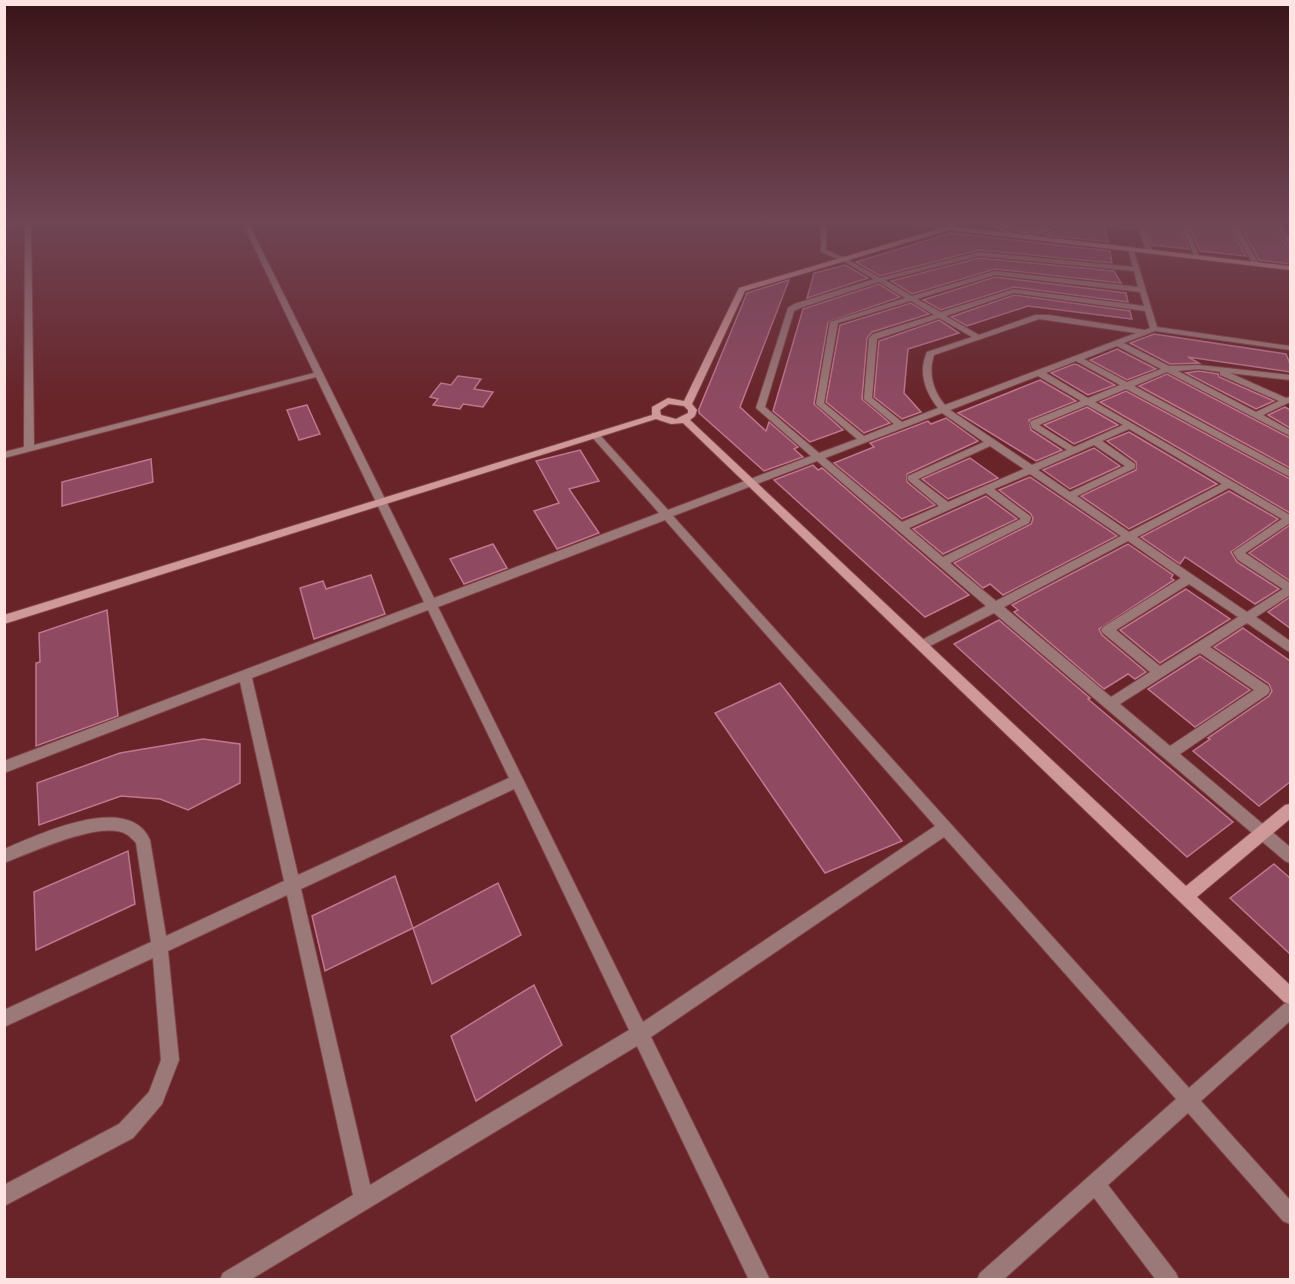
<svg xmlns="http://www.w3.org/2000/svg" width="1295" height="1284" font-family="'Space Grotesk',sans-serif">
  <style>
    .building { fill: #8f4a62; stroke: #c1768f; stroke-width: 1.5 }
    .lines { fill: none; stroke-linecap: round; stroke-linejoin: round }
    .street-casing { stroke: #804347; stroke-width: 2 }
    .secondary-casing { stroke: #804347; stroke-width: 2 }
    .street { fill: #9c7979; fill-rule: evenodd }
    .secondary { fill: #d09999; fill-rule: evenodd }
  </style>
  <rect width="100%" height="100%" fill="#682429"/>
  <g class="building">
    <polygon points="997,222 1056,222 1027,233 1015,231"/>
    <polygon points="1145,222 1177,222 1189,249 1152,245"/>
    <polygon points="1187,222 1227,222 1246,256 1200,251"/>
    <polygon points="1238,222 1272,222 1286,245 1290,247 1290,264 1259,260"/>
    <polygon points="1067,227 1105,229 1108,242 1044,235"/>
    <polygon points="951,233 1110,251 1112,263 979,250 880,276 856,262"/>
    <polygon points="979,258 1114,271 1121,283 995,269 912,294 891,281"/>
    <polygon points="845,265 868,278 807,298 814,273"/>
    <polygon points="995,277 1126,293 1128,302 1014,287 941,310 923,300"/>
    <polygon points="789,280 740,407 766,431 769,422 798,447 794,449 803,457 764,471 699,413 699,409 747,293"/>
    <polygon points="879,284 900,297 828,322 814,404 843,430 810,442 773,411 803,309"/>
    <polygon points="1014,295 1130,311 1132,319 1028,306 967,326 951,317"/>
    <polygon points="911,303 929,314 872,332 867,338 862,399 890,423 864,433 826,402 840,325"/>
    <polygon points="939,320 959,333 908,349 904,393 921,412 902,419 874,397 879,341"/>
    <polygon points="1154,334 1286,354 1290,364 1290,372 1188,357 1199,363 1170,364 1130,343"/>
    <polygon points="1117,349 1156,369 1127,380 1090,360"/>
    <polygon points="1074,364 1078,365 1115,385 1088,395 1051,373"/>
    <polygon points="1199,371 1218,374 1219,377 1274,401 1256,409 1186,373"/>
    <polygon points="1167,374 1290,438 1290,468 1139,386"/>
    <polygon points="458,376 481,379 474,389 493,392 483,407 463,404 460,409 433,405 438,399 430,397 441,383 451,385"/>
    <polygon points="1040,380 1076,401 1029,420 1031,430 1062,450 1036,461 958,413"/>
    <polygon points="1126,391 1290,479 1290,513 1100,402"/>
    <polygon points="307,405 320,434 299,440 287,410"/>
    <polygon points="1087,407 1118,425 1074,444 1044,425"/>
    <polygon points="1285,407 1290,410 1290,428 1268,415"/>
    <polygon points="946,418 978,441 907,474 907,482 935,505 902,519 834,463 874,447 870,443 928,421 931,424"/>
    <polygon points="1129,432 1217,484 1129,529 1081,496 1136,470 1136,462 1107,441"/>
    <polygon points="1094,448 1120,466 1070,489 1043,470"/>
    <polygon points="580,450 599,481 569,489 599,533 557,549 534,511 559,503 536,461"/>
    <polygon points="970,458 998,478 948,499 922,479"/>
    <polygon points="151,459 153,482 62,506 62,482"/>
    <polygon points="813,465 818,470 822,468 969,595 925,617 774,480"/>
    <polygon points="1030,477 1117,536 1003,595 990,584 983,588 954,563 1031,524 1033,519 1031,514 999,490"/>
    <polygon points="1229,491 1278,519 1231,552 1237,562 1279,589 1255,604 1185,557 1180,564 1141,537"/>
    <polygon points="986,496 1017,519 943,554 913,529"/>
    <polygon points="1290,525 1290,581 1249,553"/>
    <polygon points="493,544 507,568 464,584 450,559"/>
    <polygon points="1128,544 1173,575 1171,578 1174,580 1099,629 1102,635 1146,672 1135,679 1128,674 1104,689 1014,612 1018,610 1012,605"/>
    <polygon points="371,575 385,614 314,639 300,588 323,581 326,589"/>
    <polygon points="1186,589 1230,619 1160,663 1120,630"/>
    <polygon points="1290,597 1290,628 1268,612"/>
    <polygon points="107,610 118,716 36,746 36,663 40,662 39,633"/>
    <polygon points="999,620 1090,698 1088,699 1233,822 1187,857 954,644"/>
    <polygon points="1243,628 1290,661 1290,782 1259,806 1193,751 1210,739 1208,738 1269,696 1272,691 1269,684 1214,647"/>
    <polygon points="1200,656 1250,690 1195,727 1148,689"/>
    <polygon points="780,683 902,841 825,873 715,713"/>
    <polygon points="203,739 240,744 240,783 188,810 160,799 121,796 39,825 37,783 120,753"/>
    <polygon points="128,851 135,904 36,950 34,892"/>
    <polygon points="1274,864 1290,878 1290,954 1230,898"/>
    <polygon points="395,876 413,928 325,971 312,916"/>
    <polygon points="498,883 521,935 432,984 413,928"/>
    <polygon points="534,985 562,1045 476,1101 451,1036"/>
  </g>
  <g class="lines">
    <defs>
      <g id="street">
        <path d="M15,222H31L34,445L314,373L242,222H248L434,598L659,513L592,437V433H598L668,510L811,456L756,408L788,308L794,304L874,279L843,261L821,252V222H827L826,250L847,259L880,278L979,252L1133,267L1128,249L1133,248L1157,327L1290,346V350L1155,331L1124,343L1169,366L1199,365L1290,375V380L1230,373L1286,398L1290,397V402L1263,415L1290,430V436L1167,372L1134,386L1290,470V477L1126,389L1095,402L1290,515V523L1245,553L1290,583V595L1256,617L1290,641V652L1286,650L1247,623L1210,647L1268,686L1270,690L1268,694L1180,754L1290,847V863L1285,861L994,613L926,648H918L916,645L918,642L986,606L817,461L673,516L1189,1088L1284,1004L1290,1002V1021L1201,1101L1290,1200V1224L1283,1221L1188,1113L1108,1185L1176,1273L1179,1280H1156L1094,1198L1003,1280H977L980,1273L1176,1099L944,837L651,1037L770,1280H749L637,1046L250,1280H220L223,1273L353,1195L287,895L168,951L179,1060L162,1104L133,1138L4,1206V1185L119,1124L149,1092L161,1060L153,958L4,1027V1010L151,942L136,843C133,840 130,836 126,834C100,820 31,853 4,863V849C37,835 129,791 150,840L166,936L284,881L240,682L4,773V761L424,602L316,377L4,458V452L24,447L25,224L4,228V224ZM979,256L1134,271L1138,287L995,271L912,296L885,280ZM995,275L1140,292L1144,306L1014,289L941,312L917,299ZM879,282L905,298L830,322L816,404L857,439L819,453L765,407L794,311L800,308ZM1014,293L1145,311L1150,328L1145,330L1049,315H1035L979,335L946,316ZM911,301L934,315L873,334L869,338L864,399L894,424L864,436L824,403L838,323ZM939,318L972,337L927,352C918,372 925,392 938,408L902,422L872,398L877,339ZM1039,319L1136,333L945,405C933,391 928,373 934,355ZM1117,346L1161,369L1127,382L1084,359ZM1076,361L1120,385L1088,398L1046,373ZM1199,369L1220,372V375L1279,401L1256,412L1178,371ZM1038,376L1081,401L1031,421L1030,423L1032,428L1067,450L1032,465L950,410ZM1087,405L1123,425L1074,447L1039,425ZM942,413L984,442L908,476V480L939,506L902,522L825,458ZM1129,429L1222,484L1129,532L1077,496L1135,468V464L1102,441ZM1094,445L1125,466L1070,492L1038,470ZM990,446L1024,469L948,502L918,479ZM1030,474L1121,536L996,601L950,563L1029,523L1031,518L1030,516L994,489ZM1229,488L1282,519L1233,552L1238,560L1283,589L1247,612L1137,537ZM986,493L1021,519L943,557L909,528ZM665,520L935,826L643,1022L438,607ZM1128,541L1181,578L1103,627L1101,630L1103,633L1150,672L1111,697L1004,607ZM1189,584L1238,617L1160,666L1116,630ZM428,610L509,778L298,875L252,678ZM1200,653L1254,690L1170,746L1120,704ZM514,789L629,1030L370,1185L301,889Z"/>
        <polygon points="894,222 946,226 947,224 964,222 951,226 952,228 949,230"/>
        <polygon points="984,222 992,222 1019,236 1014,237"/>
        <polygon points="1063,222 1138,225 1137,222 1143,222 1152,251 1149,253 1146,251 1139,229 1067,225 1027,238 1022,237"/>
        <polygon points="1179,222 1185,222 1200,258 1195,257"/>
        <polygon points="1229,222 1235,222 1259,264 1258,265 1253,264"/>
        <polygon points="1274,222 1280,222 1290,239 1290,245 1288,244"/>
      </g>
      <path id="secondary" d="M949,226L1290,266V270L949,230L745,291L692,404L697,410L695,416L690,420L1186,886L1285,805L1290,804V819L1197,897L1290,985V1004L1284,1002L683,423L671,424L656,419L4,624V615L652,415V407L668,398L684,401L739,288ZM669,404L684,406L688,410V413L676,419L661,415L660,410Z"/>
    </defs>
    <use href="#street" class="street-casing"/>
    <use href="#secondary" class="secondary-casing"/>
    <use href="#street" class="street"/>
    <use href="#secondary" class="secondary"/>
  </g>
  <linearGradient id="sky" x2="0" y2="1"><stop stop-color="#391417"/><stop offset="0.55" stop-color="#6f4554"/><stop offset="1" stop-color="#6f4554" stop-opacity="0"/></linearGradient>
  <rect width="1295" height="402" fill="url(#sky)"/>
  <rect width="1295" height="1284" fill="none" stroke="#fde3e2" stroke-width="12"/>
</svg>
